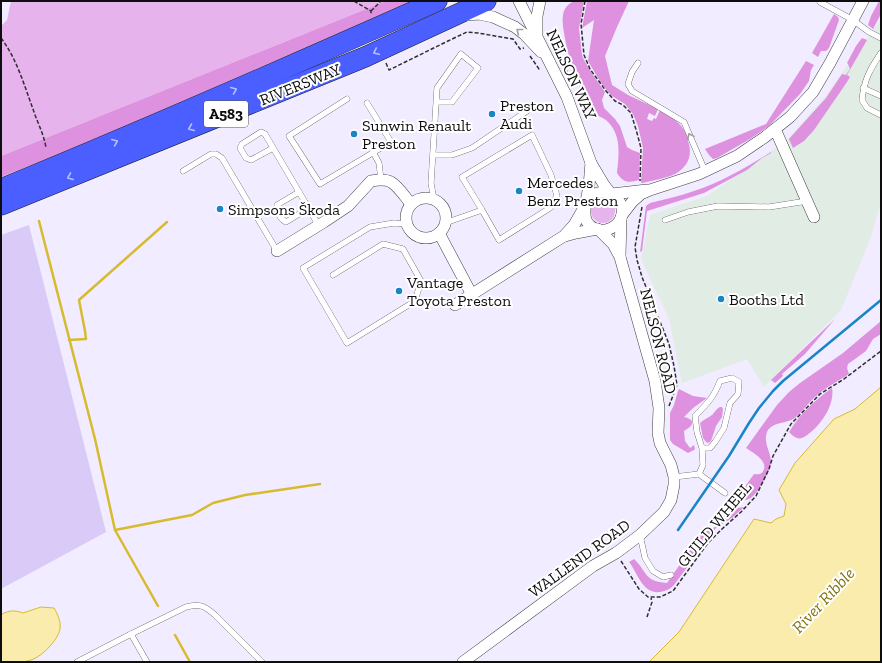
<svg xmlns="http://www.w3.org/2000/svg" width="882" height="663" font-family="'Zilla Slab',serif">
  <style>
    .industrial { fill: #e0ece4 }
    .farmland { fill: #dacaf7 }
    .green { fill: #e7b3ec }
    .forest { fill: #dd91de }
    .water { fill: #faecad; stroke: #d7bb2f }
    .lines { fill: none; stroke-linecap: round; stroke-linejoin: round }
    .stream { stroke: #d7bb2f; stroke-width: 2.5 }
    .lane-casing { stroke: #404040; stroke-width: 6 }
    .street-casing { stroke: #404040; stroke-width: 12 }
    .highway-casing { stroke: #1e1e1e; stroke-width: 21 }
    .path { stroke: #2f2f2f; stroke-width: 1.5; stroke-dasharray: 4 2; stroke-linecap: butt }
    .lane { stroke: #fff; stroke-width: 5.5 }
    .street { stroke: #fff; stroke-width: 11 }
    .highway { stroke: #4b5eff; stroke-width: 20 }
    .rail { stroke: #1b84c6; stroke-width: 2.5 }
    .oneway { stroke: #9e9e9e }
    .oneway2 { stroke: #b7bfff }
    .poi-dot { fill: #1b84c6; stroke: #fff; stroke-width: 1.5 }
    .labels { text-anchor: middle; stroke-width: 4; stroke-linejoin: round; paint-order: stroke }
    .shield { fill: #fff; stroke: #565656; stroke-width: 1 }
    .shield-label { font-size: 15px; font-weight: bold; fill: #0d0d0d }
    .street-label { font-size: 16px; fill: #0d0d0d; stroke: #fff }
    .poi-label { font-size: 16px; fill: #0d0d0d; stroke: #fff; text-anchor: start }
    .water-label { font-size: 17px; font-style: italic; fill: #82720e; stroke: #fff }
  </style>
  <rect width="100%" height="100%" fill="#f1ecff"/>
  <polygon class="industrial" points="881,19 881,202 871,237 841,310 764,387 747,359 682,383 669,319 641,259 650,215 707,196 786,141 824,98"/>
  <polygon class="farmland" points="29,225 106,532 1,589 1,235"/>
  <g class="green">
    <polygon points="11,1 386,1 1,156 1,26 7,20"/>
    <circle cx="603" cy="211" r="12"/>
  </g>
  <g class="forest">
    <polygon points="386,1 414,1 382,16 236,78 84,145 1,177 1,156"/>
    <path d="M574,1H584L579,28L582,55L584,60L593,75L605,92L602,100L604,108L615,119L620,126L627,147L632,150L640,153L639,180C629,183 623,183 617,173C619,155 622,134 606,120C601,116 593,115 588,110C579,84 568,60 564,33C563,27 562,21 563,15C564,8 568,4 574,1Z"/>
    <path d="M587,1H629L617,27L605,56L612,85L628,95L658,109L655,116L649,113L647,119L652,121L654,118L656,119L660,110C668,115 676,119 682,127C685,131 687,136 688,141C693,155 688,167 675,174C667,178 651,181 642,183L641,182L643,148L638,126L633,114L625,104L612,96L609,93L601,83L588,61L594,20L582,28Z"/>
    <polygon points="879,1 881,1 881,14 873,29 868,25 871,16"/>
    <polygon points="834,14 838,17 839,20 829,48 826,51 821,51 818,57 812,53"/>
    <polygon points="862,38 867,40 847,75 850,77 847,82 814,130 804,141 793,148 789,139 826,98 842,74 846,75 850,69 848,64 847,63 856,46"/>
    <polygon points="806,61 814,65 811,70 809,81 800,94 769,126 750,139 717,158 713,159 709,155 705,149 766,124"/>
    <path d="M771,152V153L762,158L747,170L704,193L647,211L642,251L640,252L646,206L650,203C665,199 680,196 694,191C722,182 747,167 771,152Z"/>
    <polygon points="835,319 805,354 782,374 783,376 775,383 771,380"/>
    <path d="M881,321V334L873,339L866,351L848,364L847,368L849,374C838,381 825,388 815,397C808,403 803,411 796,417C789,424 772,421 767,432C763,443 771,452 771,462C771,471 757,495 749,499C745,501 741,500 737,498L754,474C758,475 763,474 764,469C767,460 752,452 746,448L777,405L789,392L800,383L843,353Z"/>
    <path d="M832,388C835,404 822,423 811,432C807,435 802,440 797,438C794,437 791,434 789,432C800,414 815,400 832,388Z"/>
    <path d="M679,389L693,396L707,398L693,408L684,417C697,420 693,426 684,431L685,441L690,448L694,445L695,449L694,450L688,453L673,444L670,440V413L674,405L678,391Z"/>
    <path d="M720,407H722L723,409L722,417L716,426L711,441L708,443L706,442L703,438L700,423C704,419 708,418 712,415C715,412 716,409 720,407Z"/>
    <path d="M732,506L737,508L744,507L732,518L716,528L674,585C670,589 666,591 660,592C642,594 638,573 629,562L634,559C648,572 643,581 667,583L701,534L715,527L725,516Z"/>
  </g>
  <g class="water">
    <polygon points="881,387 881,662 649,662 679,632 754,519 771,523 776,519 784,516 786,504 779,490 795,463 834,419 855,409"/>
    <path d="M41,607L54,608C58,615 61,621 60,629C58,641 38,661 26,661L25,662H1V615C8,610 15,610 23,613Z"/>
  </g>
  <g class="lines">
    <g class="stream">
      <polyline points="39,221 95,439 115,530 158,606"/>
      <polyline points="69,340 86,339 85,331 79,300 167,222"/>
      <polyline points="115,530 192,515 213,503 245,495 320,484"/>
      <polyline points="175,635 190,662"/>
    </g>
    <defs>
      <g id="lane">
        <polyline points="820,2 853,20 869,32 881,38"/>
        <path d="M881,53C870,69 864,80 862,100L867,108L881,115"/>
        <polyline points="638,63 632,72 628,84 632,91 684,122 705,171"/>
        <polyline points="863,88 881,96"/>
        <polyline points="347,99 289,136 320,184 391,142 367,103"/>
        <polyline points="273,148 251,160 246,158 240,148 242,144 261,132 265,134 319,226"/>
        <polyline points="373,152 379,163 381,180"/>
        <polyline points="433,155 452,155 472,148 527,111"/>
        <polyline points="183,171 211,154 216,154 222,158 277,251"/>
        <path d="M299,192L277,205C276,211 280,219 286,222L309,208"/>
        <polyline points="434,200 431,183 437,88 461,54 478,68 452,102 436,102"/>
        <polyline points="665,220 688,212 718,206 769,207 807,201"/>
        <polyline points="445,223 482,210 462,177 532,135 551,175 557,196 550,208 499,240 482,210"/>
        <polyline points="333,275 383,244 403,249 421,281 415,301 347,343 303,268 370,227 394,223 406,224"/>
        <polyline points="699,474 725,493"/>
        <path d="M674,477L699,474L703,465L702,448L697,432L695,416C707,404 714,397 720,381L732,378L739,382L738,394L730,403L724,428L715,442L710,448H702"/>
        <polyline points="640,535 645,558 653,571 663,577 671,575"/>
        <polyline points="77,662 131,634"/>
        <path d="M147,662L131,634L186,607C200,604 204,605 215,615L262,662"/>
      </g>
      <g id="street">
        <polyline points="519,1 567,97 591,163 604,185 611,194"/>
        <polyline points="467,15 479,14 493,17 515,27 524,34 541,52"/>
        <polyline points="537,34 537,16 540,1"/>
        <polyline points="775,129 814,217"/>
        <polyline points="612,194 647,190"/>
        <circle cx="426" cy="218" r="20"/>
        <path d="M585,204C603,175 636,206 616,225C611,229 605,231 599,230C578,225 586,205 588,191C590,181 590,172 591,163"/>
        <polyline points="622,215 632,202 641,194 650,190 699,174 737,156 765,137 790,117 813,92 830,63 863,1"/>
        <polyline points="439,233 472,295"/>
        <polyline points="565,236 576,233 597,229"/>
        <path d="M277,251L324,222L348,206L371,181C377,180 385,179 391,182C398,186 406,198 411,204"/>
        <polyline points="620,256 621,218"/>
        <polyline points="455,305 564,236 574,225 585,206"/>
        <polyline points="463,662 593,566 616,553 640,535 664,512 671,500 674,485 674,477 671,465 660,443 658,433 659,408 655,381 620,257 613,244 598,229"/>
      </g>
      <g id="highway">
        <path d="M1,189C148,129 293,65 437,1"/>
        <polyline points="1,205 365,57 486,1"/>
      </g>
    </defs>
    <use href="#lane" class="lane-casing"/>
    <use href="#street" class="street-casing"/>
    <use href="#highway" class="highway-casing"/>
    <g class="path">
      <polyline points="354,1 371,11 371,14"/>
      <polyline points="585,1 581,24 584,55 590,69 606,91 615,101 623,105 631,113 637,133 641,148 640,181"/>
      <polyline points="371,11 381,1"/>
      <path d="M1,38C17,59 24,85 33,109C37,122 44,134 46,148"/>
      <polyline points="530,56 539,69 541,68"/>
      <polyline points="560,62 563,62 571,81"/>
      <polyline points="386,63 389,70 448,41 467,32 478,33 513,39 520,49 524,48"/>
      <polyline points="642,207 635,247 637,260 642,277 669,344 674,366 677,385 669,406"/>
      <polyline points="621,561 639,589 648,597 660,597 673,591 708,543 722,529 741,512 756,496 769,469 773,456 791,424 820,394 844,379 881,351"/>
      <polyline points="647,617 652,602 651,598"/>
    </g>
    <use href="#lane" class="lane"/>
    <use href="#street" class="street"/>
    <use href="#highway" class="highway"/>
    <polyline class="rail" points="678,530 729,456 749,423 759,408 773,391 783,381 881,300"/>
  </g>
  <defs><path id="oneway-chevron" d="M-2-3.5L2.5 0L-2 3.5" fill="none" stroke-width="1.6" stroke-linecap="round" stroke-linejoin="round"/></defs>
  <g class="oneway">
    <use href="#oneway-chevron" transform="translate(519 31) rotate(-141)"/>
    <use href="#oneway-chevron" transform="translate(690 136) rotate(-114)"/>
  </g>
  <g class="oneway2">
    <use href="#oneway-chevron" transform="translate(376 52) rotate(155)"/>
    <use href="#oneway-chevron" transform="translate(234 90) rotate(-23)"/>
    <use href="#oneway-chevron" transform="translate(191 128) rotate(158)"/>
    <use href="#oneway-chevron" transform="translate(115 142) rotate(-23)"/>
    <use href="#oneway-chevron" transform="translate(70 177) rotate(158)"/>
  </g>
  <g class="poi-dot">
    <circle cx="492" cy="114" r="4"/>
    <circle cx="354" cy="134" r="4"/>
    <circle cx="519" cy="191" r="4"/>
    <circle cx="220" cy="209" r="4"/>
    <circle cx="399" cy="291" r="4"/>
    <circle cx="721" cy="299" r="4"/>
  </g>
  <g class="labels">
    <rect class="shield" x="204" y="101" width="44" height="26" rx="3"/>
    <g class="shield-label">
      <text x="226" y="119">A583</text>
    </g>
    <g class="street-label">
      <text transform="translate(572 74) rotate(65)" y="6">NELSON WAY</text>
      <text transform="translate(300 84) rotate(-22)" y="6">RIVERSWAY</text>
      <text transform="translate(659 341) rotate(76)" y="6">NELSON ROAD</text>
      <text transform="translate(714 524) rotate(-50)" y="6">GUILD WHEEL</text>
      <text transform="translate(579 558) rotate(-36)" y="6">WALLEND ROAD</text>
    </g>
    <g class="poi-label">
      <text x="500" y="111">Preston<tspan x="500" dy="18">Audi</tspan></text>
      <text x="362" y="131">Sunwin Renault<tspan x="362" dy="18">Preston</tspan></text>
      <text x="527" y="188">Mercedes<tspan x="527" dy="18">Benz Preston</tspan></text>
      <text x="228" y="215">Simpsons Škoda</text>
      <text x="407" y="288">Vantage<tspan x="407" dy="18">Toyota Preston</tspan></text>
      <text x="729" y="305">Booths Ltd</text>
    </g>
    <g class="water-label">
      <text transform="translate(823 600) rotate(-47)" y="6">River Ribble</text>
    </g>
  </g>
  <rect width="882" height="663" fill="none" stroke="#0d0d0d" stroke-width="4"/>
</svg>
